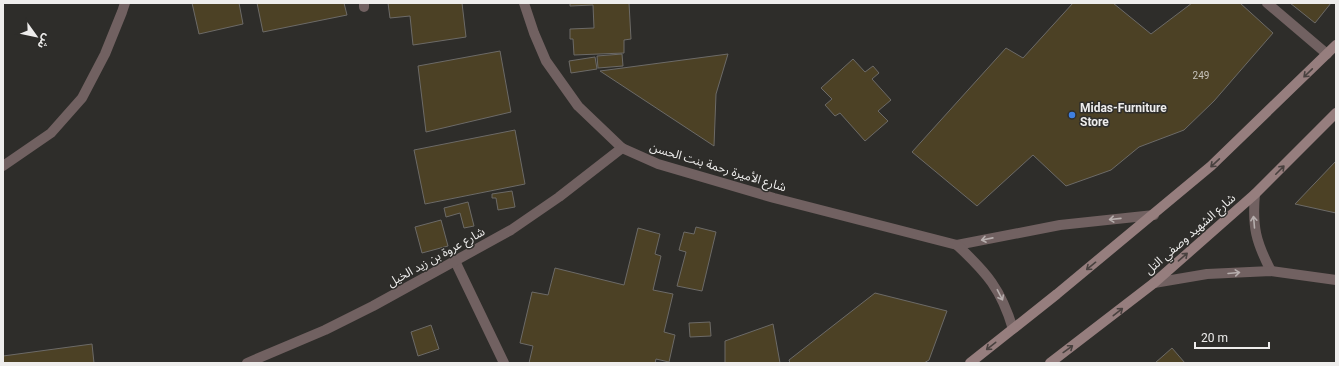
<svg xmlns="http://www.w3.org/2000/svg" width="1339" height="366" font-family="Roboto,'Noto Sans Arabic',sans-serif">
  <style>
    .building { fill: #4c4125; stroke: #6c6a67 }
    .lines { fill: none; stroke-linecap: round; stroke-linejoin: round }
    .service { stroke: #716161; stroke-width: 10 }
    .minor { stroke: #716161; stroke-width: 10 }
    .tertiary { stroke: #716161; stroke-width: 10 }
    .secondary { stroke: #967e7e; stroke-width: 10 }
    .oneway { stroke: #48413f }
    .oneway2 { stroke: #b6aead }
    .shop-dot { fill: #3f7fe0; stroke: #2e2d2a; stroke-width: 1.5 }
    .labels { text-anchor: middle; stroke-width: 3; stroke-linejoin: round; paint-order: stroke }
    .number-label { font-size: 10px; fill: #c6c2ba }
    .poi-label { font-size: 12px; font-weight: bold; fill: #eeedec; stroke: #2e2d2a; text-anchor: start }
    .street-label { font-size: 12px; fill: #eeedec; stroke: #2e2d2a }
  </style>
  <rect width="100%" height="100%" fill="#2e2d2a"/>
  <g class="building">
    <polygon points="192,3 239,3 243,24 199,34"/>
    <polygon points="257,3 344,3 347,15 263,32"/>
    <polygon points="388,3 462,3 466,37 413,45 410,16 390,18"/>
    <polygon points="570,3 629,3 631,39 624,40 624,53 574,55 573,39 570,39 570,29 594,28 593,5 570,6"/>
    <polygon points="1073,3 1113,3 1151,34 1192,3 1240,3 1273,33 1214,101 1184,130 1139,147 1111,170 1066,186 1033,155 977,206 912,152 1006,48 1023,58"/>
    <polygon points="1290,3 1331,3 1315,23"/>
    <polygon points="500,51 511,112 426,132 418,66"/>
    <polygon points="622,54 623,66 598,68 597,56"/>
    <polygon points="728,54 716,94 714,146 600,71"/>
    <polygon points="595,57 597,69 571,73 569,61"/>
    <polygon points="853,59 865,72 873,66 879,73 872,79 891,100 878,111 888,121 865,141 840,113 835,116 825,105 832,99 821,88"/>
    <polygon points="515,130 525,184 425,204 414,150"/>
    <polygon points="1336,161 1336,213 1295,204"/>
    <polygon points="512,191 515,207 498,210 496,198 492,198 492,194"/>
    <polygon points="468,202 474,226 464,228 460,213 446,217 444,208"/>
    <polygon points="441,220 448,246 422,253 415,227"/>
    <polygon points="696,227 716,232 702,291 677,286 686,252 679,250 684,232 694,234"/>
    <polygon points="638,228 660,234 655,254 661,256 653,290 673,294 664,332 675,335 669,362 656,359 655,363 529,363 533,346 520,343 532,292 548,295 555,268 624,285"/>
    <polygon points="875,293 947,311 929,360 924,363 790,363 789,360"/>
    <polygon points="710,322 711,336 690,337 689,323"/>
    <polygon points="773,324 780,363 725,363 725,341"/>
    <polygon points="431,325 439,349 418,356 411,332"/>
    <polygon points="92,344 94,363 3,363 3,356"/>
    <polygon points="1172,348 1185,363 1155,363"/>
  </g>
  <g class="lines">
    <polyline class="service" points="455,261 504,363"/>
    <g class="minor">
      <polyline points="364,3 364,7"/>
      <polyline points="1267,3 1327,54"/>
      <polyline points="3,166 51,133 82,98 105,54 122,12 125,3"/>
    </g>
    <g class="tertiary">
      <polyline points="524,3 534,33 546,61 578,106 622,148 658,164 774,198 957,245 1060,225 1154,215"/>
      <path d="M1255,194C1252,227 1256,242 1271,271"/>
      <path d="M957,245C987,273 1001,289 1013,329"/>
      <polyline points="1154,283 1207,274 1271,271 1336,280"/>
      <polyline points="247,363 325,330 373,306 511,230 559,197 622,148"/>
    </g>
    <g class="secondary">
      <polyline points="970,363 1057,294 1211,166 1336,45"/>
      <polyline points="1050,363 1154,283 1255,194 1336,113"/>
    </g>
  </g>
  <defs><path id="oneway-shaft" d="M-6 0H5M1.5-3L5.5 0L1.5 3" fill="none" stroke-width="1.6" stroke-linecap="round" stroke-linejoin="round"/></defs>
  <g class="oneway">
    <use href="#oneway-shaft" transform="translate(1308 73) rotate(136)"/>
    <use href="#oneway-shaft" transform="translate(1215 163) rotate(137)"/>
    <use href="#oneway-shaft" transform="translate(1280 170) rotate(-45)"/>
    <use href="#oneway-shaft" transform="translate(1183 257) rotate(-41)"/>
    <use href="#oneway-shaft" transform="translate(1091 266) rotate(141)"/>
    <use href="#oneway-shaft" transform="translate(1118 312) rotate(-38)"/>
    <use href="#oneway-shaft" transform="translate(991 346) rotate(142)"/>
    <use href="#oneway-shaft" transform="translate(1068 349) rotate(-36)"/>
  </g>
  <g class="oneway2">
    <use href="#oneway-shaft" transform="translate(1115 219) rotate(174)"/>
    <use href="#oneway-shaft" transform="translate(1254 222) rotate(-95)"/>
    <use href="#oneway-shaft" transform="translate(987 239) rotate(169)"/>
    <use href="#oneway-shaft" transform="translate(1234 273) rotate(-5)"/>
    <use href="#oneway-shaft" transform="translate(1000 295) rotate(63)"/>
  </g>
  <circle class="shop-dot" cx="1072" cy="115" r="4"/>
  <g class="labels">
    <g class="number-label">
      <text x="1201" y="79">249</text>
    </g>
    <g class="poi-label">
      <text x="1080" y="112">Midas-Furniture<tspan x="1080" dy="14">Store</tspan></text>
    </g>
    <g class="street-label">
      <text transform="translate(718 167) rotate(17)" y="4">شارع الأميرة رحمة بنت الحسن</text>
      <text transform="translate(1190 234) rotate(-41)" y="4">شارع الشهيد وصفي التل</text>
      <text transform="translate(436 257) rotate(-29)" y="4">شارع عروة بن زيد الخيل</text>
    </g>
  </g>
  <rect width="1339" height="366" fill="none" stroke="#eeedec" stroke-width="8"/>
  <g transform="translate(36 36) rotate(123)" stroke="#2e2d2a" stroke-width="3" paint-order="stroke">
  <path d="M0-3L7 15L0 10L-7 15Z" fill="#eeedec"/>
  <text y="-6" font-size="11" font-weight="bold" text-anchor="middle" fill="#eeedec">ش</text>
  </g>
  <path d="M1195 342v6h74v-6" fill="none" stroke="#eeedec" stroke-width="2"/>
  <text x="1201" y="342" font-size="12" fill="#eeedec" stroke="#2e2d2a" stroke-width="3" paint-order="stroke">20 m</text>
</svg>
